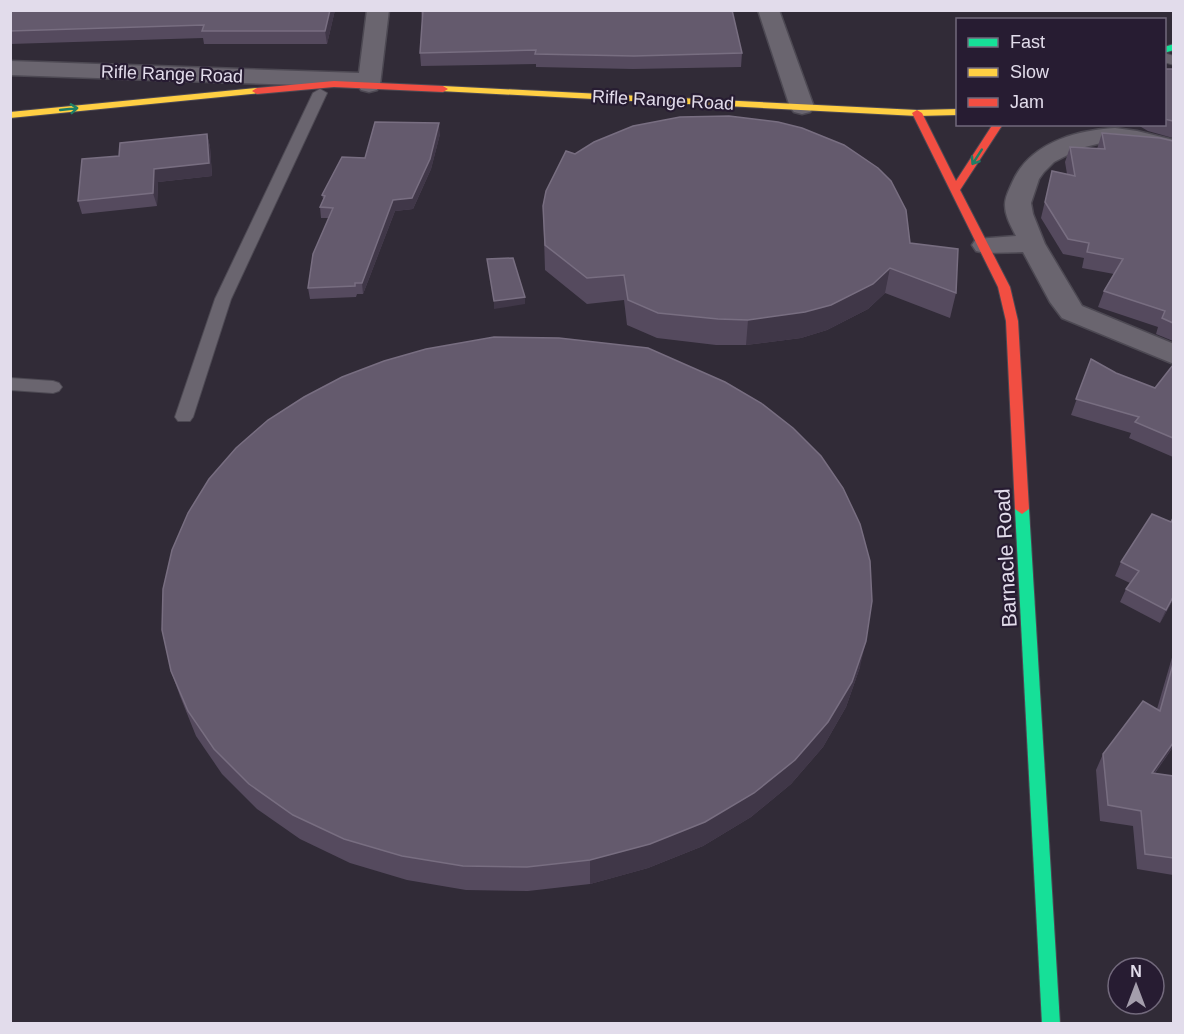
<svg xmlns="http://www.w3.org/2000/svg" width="1184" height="1034" font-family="Arial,sans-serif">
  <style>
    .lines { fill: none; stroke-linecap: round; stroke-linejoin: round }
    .lane-casing { stroke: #4d4953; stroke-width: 2 }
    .street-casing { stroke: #4d4953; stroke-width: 3 }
    .fast-casing { stroke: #4d4953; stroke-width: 2 }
    .slow-casing { stroke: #4d4953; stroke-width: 2 }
    .jam-casing { stroke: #4d4953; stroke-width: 2 }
    .lane { fill: #6a656f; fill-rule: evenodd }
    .street { fill: #6a656f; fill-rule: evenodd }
    .fast { fill: #16e098; fill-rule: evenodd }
    .slow { fill: #ffcf43; fill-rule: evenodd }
    .jam { fill: #f24e42; fill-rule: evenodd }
    .wall { fill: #554a5e }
    .shaded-wall { fill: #403748 }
    .building { fill: #645a6d; stroke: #786e81; stroke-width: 1.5 }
    .oneway { stroke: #1e7e65 }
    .labels { text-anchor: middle; stroke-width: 4.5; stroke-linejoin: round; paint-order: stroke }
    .far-street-label { font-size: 18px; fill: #e2dceb; stroke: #271c32 }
    .street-label { font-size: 21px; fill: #e2dceb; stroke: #271c32 }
  </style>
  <rect width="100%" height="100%" fill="#312b37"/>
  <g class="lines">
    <defs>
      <g id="lane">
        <polygon points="1164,53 1174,56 1174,65 1164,62"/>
        <polygon points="320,89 327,93 231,299 193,417 190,421 178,421 175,417 215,299 313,93"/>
        <polygon points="10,378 53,381 59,383 62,387 59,391 53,393 10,390"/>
      </g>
      <g id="street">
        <polygon points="367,10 389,10 380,85 377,90 369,92 361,90 359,87 10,75 10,61 359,73"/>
        <polygon points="758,10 779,10 814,107 810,112 802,114 794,112 790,107"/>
        <path d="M1115,128L1137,131L1174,140V155L1122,143H1101L1081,148L1054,162L1044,172L1039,179L1031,203L1033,214L1045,244L1082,306L1174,344V364L1062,318L1050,302L1023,252L985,253L976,251L972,245L976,239L1016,236C1011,226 1005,216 1005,205C1005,197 1009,190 1012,183C1029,143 1076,130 1115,128Z"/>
      </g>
      <g id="fast">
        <polygon points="1174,44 1174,50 1164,53 1164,47"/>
        <polygon points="1022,504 1029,509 1060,1024 1042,1024 1015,509"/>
      </g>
      <g id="slow">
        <polygon points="443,86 917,110 958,109 958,115 917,116 440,91 438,89"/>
        <polygon points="257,88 260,89 260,93 10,118 10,112"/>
      </g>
      <g id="jam">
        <polygon points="334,81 443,86 448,89 443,92 334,87 257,94 252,91 257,88"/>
        <polygon points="917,110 922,113 956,181 993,124 1003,124 960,190 1010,287 1018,321 1029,509 1022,514 1015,509 1006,321 998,287 912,113"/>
      </g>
    </defs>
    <use href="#lane" class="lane-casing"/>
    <use href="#street" class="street-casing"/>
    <use href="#fast" class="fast-casing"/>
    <use href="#slow" class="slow-casing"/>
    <use href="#jam" class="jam-casing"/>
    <use href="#lane" class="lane"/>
    <use href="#street" class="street"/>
    <use href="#fast" class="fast"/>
    <use href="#slow" class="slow"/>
    <use href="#jam" class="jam"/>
  </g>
  <g class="wall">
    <polygon points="12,10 335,10 327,44 204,44 203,38 10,44 10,13"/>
    <polygon points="421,10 732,10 742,53 741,67 633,69 536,67 536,64 421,66 420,53 422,21"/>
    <polygon points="1164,69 1173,69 1173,138 1148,131 1136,124 1164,124"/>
    <polygon points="1102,133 1173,141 1173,341 1156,334 1158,327 1098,307 1104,291 1114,274 1082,268 1084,258 1063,254 1041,218 1052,171 1067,174 1065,162 1070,147 1097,149"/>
    <polygon points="207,134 210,147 212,176 158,182 157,206 82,214 78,201"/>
    <polygon points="440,134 431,169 413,209 395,211 363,294 357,294 356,297 310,299 308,288 329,218 321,218 320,207 323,199 322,195 365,158"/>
    <polygon points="543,206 910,243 956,293 950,318 885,293 868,309 827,330 801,338 746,345 716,345 657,338 627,325 624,300 587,304 545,270"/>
    <polygon points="1091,359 1116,373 1155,388 1173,365 1173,457 1129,438 1131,433 1071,415"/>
    <polygon points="1152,514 1173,600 1160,623 1120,602 1126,589 1130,583 1115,576 1121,562"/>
    <polygon points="1173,654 1173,747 1155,773 1173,776 1173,875 1137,869 1133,826 1100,821 1096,770 1103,754 1157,709"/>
    <polygon points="860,667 846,707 823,747 791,784 751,817 703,846 648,868 590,884 528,891 466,890 407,880 350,863 300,839 257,809 222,774 196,736 180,696 171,671"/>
  </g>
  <g class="shaded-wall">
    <polygon points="330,10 335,10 327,44 325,31"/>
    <polygon points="439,123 440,134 431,169 413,209 395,211 363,294 362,283 393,200"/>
    <polygon points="207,134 210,147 212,176 158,182 157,206 153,193 154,169"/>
    <polygon points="890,268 885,293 868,309 827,330 801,338 746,345 748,320"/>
    <polygon points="525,297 525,304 494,309 494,301"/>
    <polygon points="1173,597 1173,600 1160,623 1166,610"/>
    <polygon points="866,641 860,667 846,707 823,747 791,784 751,817 703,846 648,868 590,884 590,860"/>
    <polygon points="1173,743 1173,747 1143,789 1152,773"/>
  </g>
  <g class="building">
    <polygon points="12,10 330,10 325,31 202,31 204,25 10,31 10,13"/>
    <polygon points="423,10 732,10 742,53 634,56 535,54 536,50 420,53"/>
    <polygon points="1164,69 1173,69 1173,121 1164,119"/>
    <polygon points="729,116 778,122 802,128 844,145 878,168 891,181 906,210 910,243 958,249 956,293 890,268 873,284 831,305 805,312 748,320 718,319 658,313 628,300 624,275 587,278 545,245 543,206 546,191 566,151 575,154 594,142 633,126 680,117"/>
    <polygon points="375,122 439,123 430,159 412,198 393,200 362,283 355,283 355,286 308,288 313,254 333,208 320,207 325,196 322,195 342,157 365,158"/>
    <polygon points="1102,133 1160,138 1173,141 1173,323 1162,318 1165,311 1104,291 1123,259 1087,252 1089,243 1068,239 1045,202 1052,171 1075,176 1070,147 1105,149"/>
    <polygon points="207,134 209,163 154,169 153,193 78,201 82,159 119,156 120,143"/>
    <polygon points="513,258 525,297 494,301 487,259"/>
    <polygon points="494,337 559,338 648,348 725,382 761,403 793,428 821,456 843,488 860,524 870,561 872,601 866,641 852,682 828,722 795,760 754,793 705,822 650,844 590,860 527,867 463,866 402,856 344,839 293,815 249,784 214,749 188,711 171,671 162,630 163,589 172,550 188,513 209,479 236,448 268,420 304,397 342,377 384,361 426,349"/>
    <polygon points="1091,359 1116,373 1155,388 1173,365 1173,438 1135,422 1139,417 1076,399"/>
    <polygon points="1152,514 1171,522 1173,518 1173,597 1166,610 1126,589 1139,571 1121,562"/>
    <polygon points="1173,664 1173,743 1152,773 1173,776 1173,858 1145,854 1141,811 1108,805 1103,754 1143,701 1160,711"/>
  </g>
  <defs><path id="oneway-shaft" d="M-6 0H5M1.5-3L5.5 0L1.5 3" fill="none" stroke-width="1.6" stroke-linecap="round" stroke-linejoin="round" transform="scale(1.5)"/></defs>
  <g class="oneway">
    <use href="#oneway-shaft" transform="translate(69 109) rotate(-6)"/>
    <use href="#oneway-shaft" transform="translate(977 157) rotate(123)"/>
  </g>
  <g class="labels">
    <g class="far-street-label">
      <text transform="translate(172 74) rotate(2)" y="6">Rifle Range Road</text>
      <text transform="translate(663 100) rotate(3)" y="6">Rifle Range Road</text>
    </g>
    <g class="street-label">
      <text transform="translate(1006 558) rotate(-93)" y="7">Barnacle Road</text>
    </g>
  </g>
  <rect width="1184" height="1034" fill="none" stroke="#e2dceb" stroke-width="24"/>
  <rect x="956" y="18" width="210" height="108" fill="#271c32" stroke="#72697c" stroke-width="1.5"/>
  <rect x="968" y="38" width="30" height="9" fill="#16e098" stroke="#72697c" stroke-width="1.5"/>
  <text x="1010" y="48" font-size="18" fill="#e2dceb">Fast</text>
  <rect x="968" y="68" width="30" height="9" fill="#ffcf43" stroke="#72697c" stroke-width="1.5"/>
  <text x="1010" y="78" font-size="18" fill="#e2dceb">Slow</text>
  <rect x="968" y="98" width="30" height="9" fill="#f24e42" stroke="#72697c" stroke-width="1.5"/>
  <text x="1010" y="108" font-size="18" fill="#e2dceb">Jam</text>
  <g transform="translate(1136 986)"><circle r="28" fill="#271c32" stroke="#72697c" stroke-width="1.5"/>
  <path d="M0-4.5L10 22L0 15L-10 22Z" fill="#a49eac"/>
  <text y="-9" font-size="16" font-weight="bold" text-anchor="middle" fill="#e2dceb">N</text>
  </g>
</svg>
